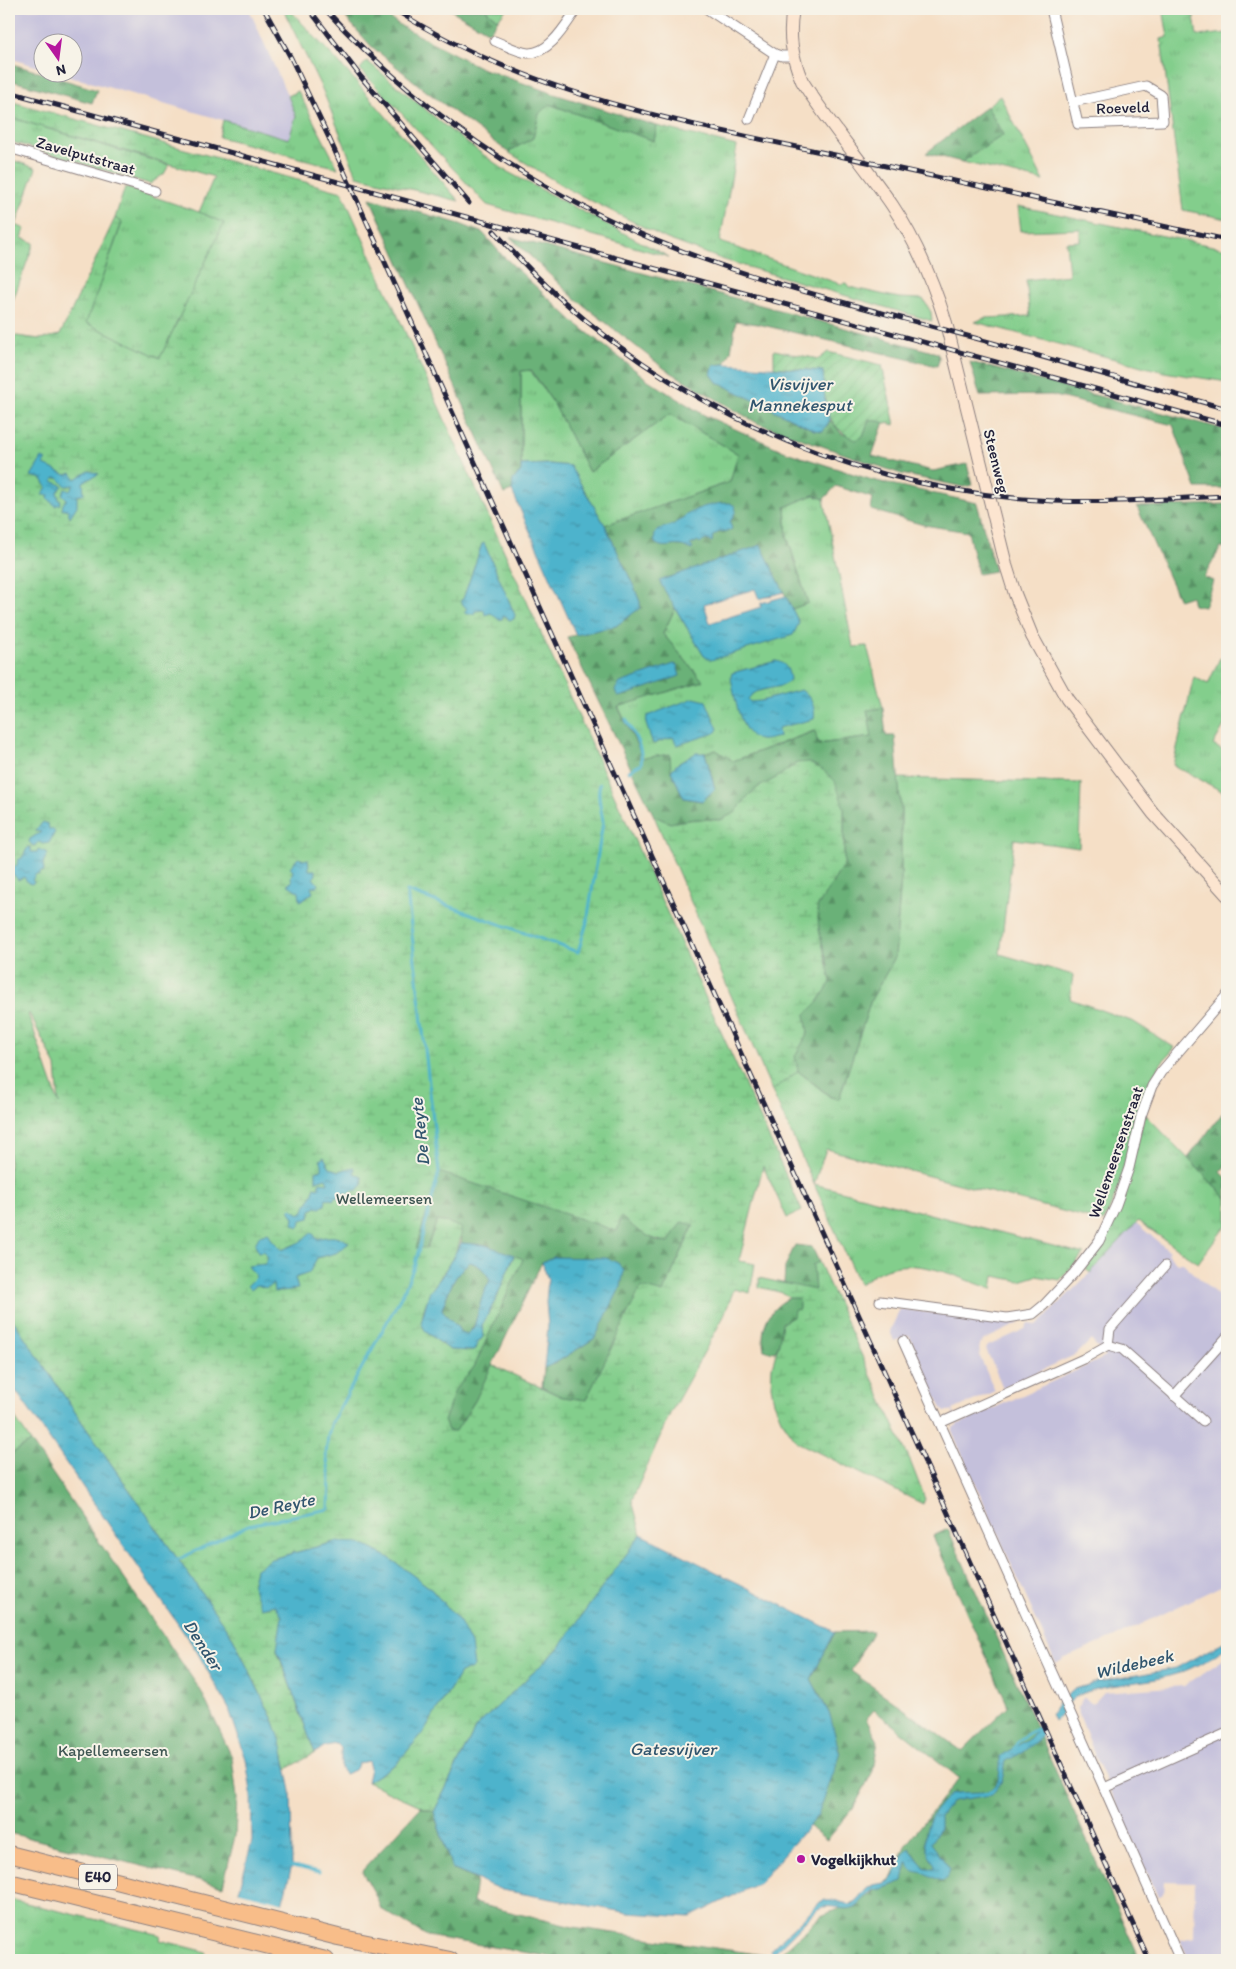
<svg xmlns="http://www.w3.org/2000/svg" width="1236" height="1969" font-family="Itim,sans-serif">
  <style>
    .industrial { fill: #c4c0db }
    .grass { fill: url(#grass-tufts); stroke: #527864 }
    .forest { fill: url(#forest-firs); stroke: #466a5a }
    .wetland { fill: url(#wetland-marsh); stroke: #527864; fill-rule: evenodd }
    .garden { fill: url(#garden-furrows); stroke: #527864 }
    .water { fill: url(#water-ripples); stroke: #386a84; fill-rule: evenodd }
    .pier { fill: #f5dfc6 }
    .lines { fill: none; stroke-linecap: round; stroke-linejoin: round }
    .stream { stroke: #4eb3cc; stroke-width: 3 }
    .minor-casing { stroke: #8c8080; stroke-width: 11 }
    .secondary-casing { stroke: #8c8080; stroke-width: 14 }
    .motorway-casing { stroke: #8c8080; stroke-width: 18 }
    .minor { stroke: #fff; stroke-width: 9 }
    .secondary { stroke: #fce5d0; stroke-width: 12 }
    .motorway { stroke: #f8bd89; stroke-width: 16 }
    .rail-casing { stroke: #22223b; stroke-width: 5 }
    .rail { stroke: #f7f3e8; stroke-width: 3; stroke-dasharray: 9; stroke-linecap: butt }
    .poi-dot { fill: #b5179e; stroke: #f7f3e8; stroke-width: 2 }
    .labels { text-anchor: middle; stroke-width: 4; stroke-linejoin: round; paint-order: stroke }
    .shield { fill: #f7f3e8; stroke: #62616f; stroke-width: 1 }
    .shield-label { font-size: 15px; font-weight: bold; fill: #22223b }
    .street-label { font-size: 16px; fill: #22223b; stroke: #f7f3e8 }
    .park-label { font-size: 16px; fill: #3f5653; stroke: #f7f3e8 }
    .poi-label { font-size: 16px; font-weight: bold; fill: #22223b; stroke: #f7f3e8; text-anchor: start }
    .water-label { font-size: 18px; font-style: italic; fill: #31556e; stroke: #f7f3e8 }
  </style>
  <defs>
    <pattern id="grass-tufts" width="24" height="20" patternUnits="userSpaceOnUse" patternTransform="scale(1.25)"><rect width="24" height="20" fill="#83ce8c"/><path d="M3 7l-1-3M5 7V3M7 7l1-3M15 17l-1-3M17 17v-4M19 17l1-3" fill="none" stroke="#71b17a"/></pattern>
    <pattern id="forest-firs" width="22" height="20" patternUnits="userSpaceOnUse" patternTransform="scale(1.25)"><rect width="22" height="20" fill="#6ab178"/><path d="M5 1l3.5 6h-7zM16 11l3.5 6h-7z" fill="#579064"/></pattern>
    <pattern id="wetland-marsh" width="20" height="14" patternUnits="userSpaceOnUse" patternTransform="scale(1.25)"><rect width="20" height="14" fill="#83ce8c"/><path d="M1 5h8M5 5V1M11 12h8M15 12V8" fill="none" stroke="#71b17a"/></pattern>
    <pattern id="garden-furrows" width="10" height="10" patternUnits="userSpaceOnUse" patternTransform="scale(1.25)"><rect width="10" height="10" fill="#83ce8c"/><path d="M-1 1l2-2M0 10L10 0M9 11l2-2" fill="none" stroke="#71b17a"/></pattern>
    <pattern id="water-ripples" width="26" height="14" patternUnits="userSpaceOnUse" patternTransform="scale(1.25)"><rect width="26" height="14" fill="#4eb3cc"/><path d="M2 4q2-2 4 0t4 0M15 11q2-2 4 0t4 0" fill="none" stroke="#4091a7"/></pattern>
  </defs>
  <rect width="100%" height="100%" fill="#f7f3e8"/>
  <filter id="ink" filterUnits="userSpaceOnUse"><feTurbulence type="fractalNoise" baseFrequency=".02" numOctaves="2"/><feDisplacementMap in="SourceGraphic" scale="10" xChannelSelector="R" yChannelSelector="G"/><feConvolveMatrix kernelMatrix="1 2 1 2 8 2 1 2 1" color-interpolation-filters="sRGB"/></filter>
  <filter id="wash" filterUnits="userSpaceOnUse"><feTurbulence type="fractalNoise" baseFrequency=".0096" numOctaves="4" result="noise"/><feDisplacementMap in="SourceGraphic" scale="20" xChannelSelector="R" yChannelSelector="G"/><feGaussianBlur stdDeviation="1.12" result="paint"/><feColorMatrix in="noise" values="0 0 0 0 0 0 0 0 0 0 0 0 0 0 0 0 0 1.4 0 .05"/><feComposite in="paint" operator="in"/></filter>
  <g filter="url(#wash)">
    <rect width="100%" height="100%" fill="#f5dfc6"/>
    <g class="industrial">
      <polygon points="9,9 249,9 296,115 289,139 58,73 72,72 72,42 42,42 42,68 9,58"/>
      <polygon points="1136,1223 1169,1251 1167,1253 1177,1263 1182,1262 1227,1304 1227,1583 1119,1635 1065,1658 1056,1664 953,1434 953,1428 958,1424 952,1411 945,1411 941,1407 909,1335 894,1341 890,1331 900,1309 1020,1323 984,1340 979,1345 980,1357 995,1391 953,1410 959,1424 1106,1357 1091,1340 1077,1354 1003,1388 986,1349 988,1346 1025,1329 1028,1324 1037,1325 1090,1273"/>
      <polygon points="1227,1657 1227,1960 1189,1960 1180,1940 1194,1937 1195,1882 1164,1881 1163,1894 1158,1897 1096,1758 1077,1709 1083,1697 1091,1703 1094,1703 1104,1692 1184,1686"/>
    </g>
    <g class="grass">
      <polygon points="283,9 289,9 352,77 459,201 357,176 323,91"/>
      <polygon points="485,9 506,9 498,20"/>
      <polygon points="1163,9 1193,9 1197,36 1227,33 1227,219 1183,210 1161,39 1168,37"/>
      <polygon points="367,61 455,134 506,171 669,257 487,205 360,69"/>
      <polygon points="298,91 338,168 219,137 223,120 289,139 296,116 288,96"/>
      <polygon points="1000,96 1044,181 962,162 1003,135 987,106"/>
      <polygon points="549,104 654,141 657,126 737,146 720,242 840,284 846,283 849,287 899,298 923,299 931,312 932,321 724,260 667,239 568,189 508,152 533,138 539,114"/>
      <polygon points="9,117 169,165 164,174 150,184 9,141"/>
      <polygon points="9,159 36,168 16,225 25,229 22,238 34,243 9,311"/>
      <polygon points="125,187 199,212 224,223 160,358 86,323 122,223 115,218"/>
      <polygon points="1018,206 1227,249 1227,382 1164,372 975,322 984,318 1030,316 1026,280 1069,275 1066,242 1080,241 1080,229 1021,231"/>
      <polygon points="530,370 554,404 589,472 670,414 738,454 730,482 605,525 570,466 550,464 521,465 521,371"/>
      <path d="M813,495L824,499L853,647L867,646L883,708L867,711L873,737L817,744L814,731L733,761L716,750C699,755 683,756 671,771L644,759L618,706L703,681L663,634L675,608L704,656L799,623L792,609L808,603L787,536L785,507Z"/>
      <polygon points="1220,658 1227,661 1227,722 1226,722 1213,745 1227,753 1227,794 1173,765 1194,677 1208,684"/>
      <path d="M898,778L1081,783L1079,848L1014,839L1000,954L1073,975L1070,999L1134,1022L1175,1048L1162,1062L1145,1089L1118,1189L1104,1222L826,1149L814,1184L1084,1254L1060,1280L1036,1276L1020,1281L994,1276L992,1289C959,1278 914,1254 879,1272C872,1275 866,1280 859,1284L772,1091L798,1071L830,1097L839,1099L871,1000L895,957L901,877V811Z"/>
      <polygon points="1145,1114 1227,1199 1227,1224 1198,1263 1138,1221 1090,1273 1086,1269 1104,1242 1118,1214"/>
      <polygon points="9,1409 31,1442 9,1455"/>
      <polygon points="9,1899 161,1935 160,1940 207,1952 204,1960 9,1960"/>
    </g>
    <g class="forest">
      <polygon points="355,9 378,9 401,26 481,68 551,93 657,126 654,141 549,104 539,114 533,138 508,152 426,91 371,46 346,18"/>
      <polygon points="449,9 485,9 498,20 489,32"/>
      <polygon points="9,63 97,90 92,103 9,80"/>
      <polygon points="987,106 1003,135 962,162 926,153"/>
      <polygon points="370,198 460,224 483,233 502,255 574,322 648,380 704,415 786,452 872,480 977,503 995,571 978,574 968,532 924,525 871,510 873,498 836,486 824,499 813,495 785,507 787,536 808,603 792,609 761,546 660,581 675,608 663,634 703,681 618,707 643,758 670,754 671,771 684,798 701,801 715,789 705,753 716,750 733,761 815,731 818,744 872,737 867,710 883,708 886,736 895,736 901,811 901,877 895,957 871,1000 839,1099 831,1097 798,1071 795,1056 808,1033 805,1015 818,1002 828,965 819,930 817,907 844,864 844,808 797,763 776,778 757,788 748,796 735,813 720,820 695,819 670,823 654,816 567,637 616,626 640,602 605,525 730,482 738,454 670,414 589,472 554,404 531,370 521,371 521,471 513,480 512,491 504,494"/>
      <polygon points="510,237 937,353 940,358 937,366 758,324 736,321 731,351 725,364 714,365 711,374 717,382 814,430 827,426 830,420 842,434 863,436 869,419 884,422 872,456 933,471 967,464 972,485 964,487 901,474 757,423 665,369 573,297"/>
      <polygon points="970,362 1227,430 1227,488 1196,488 1173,425 1051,395 980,396"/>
      <polygon points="1227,504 1227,550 1221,547 1204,577 1213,581 1204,607 1193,605 1191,596 1179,600 1137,507"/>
      <polygon points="1227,1107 1227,1163 1221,1172 1227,1178 1227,1199 1188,1158"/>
      <polygon points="439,1172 617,1231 621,1216 643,1233 657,1241 669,1242 675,1231 682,1222 694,1224 663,1293 641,1288 586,1400 562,1397 542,1387 544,1368 557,1362 595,1338 542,1262 475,1401 456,1431 448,1431 444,1421 455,1390 474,1367 523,1259 485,1245 461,1243 462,1237 449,1223 437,1221 426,1249 416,1248"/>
      <polygon points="795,1245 812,1247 819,1262 813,1265 815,1290 784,1284 785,1267"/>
      <path d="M470,1262C480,1266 485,1270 490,1280C482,1297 479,1322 468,1334L460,1332C457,1323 446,1318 442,1309C448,1292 455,1272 470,1262Z"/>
      <path d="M789,1298H799V1309L793,1317L782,1323L779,1343L775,1352L764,1350C760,1327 768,1309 789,1298Z"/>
      <polygon points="31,1442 201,1691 232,1757 237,1798 235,1836 223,1886 9,1833 9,1455"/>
      <polygon points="948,1529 1140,1960 570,1960 427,1936 381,1909 375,1894 362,1871 421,1807 434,1812 452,1869 476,1880 473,1903 573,1927 777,1957 821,1916 867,1897 892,1877 905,1846 959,1778 874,1710 866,1719 878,1741 873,1771 853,1809 827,1840 808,1826 818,1815 830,1715 811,1679 835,1632 873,1631 851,1671 962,1751 1008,1706 933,1536"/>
    </g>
    <g class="wetland">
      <path d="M9,101L342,192L802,1211L787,1218L763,1166L739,1261L755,1264L750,1293L734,1289L724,1316L670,1414L632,1500L641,1534L557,1650L476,1727L434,1812L367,1782L396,1764L422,1734L460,1673V1622L430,1588L388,1557L335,1542L271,1559L275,1605L283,1616L277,1650L315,1753L287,1769L274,1722L233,1638L81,1421L9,1314V335L40,339L60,335L115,218L122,222L86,323L160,358L224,223L199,212L214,177L9,117ZM29,1013L56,1066L59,1104L28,1014ZM439,1172L617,1231L621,1217C635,1229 651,1241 669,1242L675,1231L682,1222L694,1225L663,1293L641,1287L586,1400L562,1397L492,1365L475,1401L456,1431H448L444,1421L455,1390L474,1367L523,1259L514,1255L496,1299L482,1325L483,1337L478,1343L476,1349L473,1351L450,1350L426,1332C425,1326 422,1318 423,1313C429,1283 464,1256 461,1228L449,1223L437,1221L427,1248H416Z"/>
      <polygon points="809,762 823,770 835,781 844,808 844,864 817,907 819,930 831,982 818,1002 805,1015 808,1033 795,1056 798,1071 772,1091 654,816 670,823 695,819 720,820 735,813 748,796 757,788 776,778 797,763"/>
      <polygon points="819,1262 911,1463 925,1499 923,1504 797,1442 781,1419 774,1402 771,1386 772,1367 779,1343 782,1323 793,1317 794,1310 799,1309 799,1298 789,1298 783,1293 759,1287 759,1278 815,1290 813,1265"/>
    </g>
    <path class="garden" d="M774,350L819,359L828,352L882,365L895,425L869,419L863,436L856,440C823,425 825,403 823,371L774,367Z"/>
    <g class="water">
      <polygon points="725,364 823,371 825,401 830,420 823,431 814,430 717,382 711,374 714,365"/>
      <polygon points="42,458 46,460 44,465 66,475 71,473 76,479 89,471 99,474 83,482 84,494 77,496 77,506 70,517 67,509 62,510 63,504 67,499 62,494 65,489 70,491 74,485 66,486 58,478 55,478 53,481 63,486 57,492 59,500 61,500 60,504 55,506 48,498 49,495 42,495 47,487 42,479 31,476"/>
      <polygon points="550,464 570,466 605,525 635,589 640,602 640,608 616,626 576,635 512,491 513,480 521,471 521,465"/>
      <path d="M730,503L735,506L736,511L730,522L732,529L727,532C721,531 718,532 713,536L712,542L706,540L700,543L698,541L690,545L693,548L692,550C688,549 684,546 681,546C671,544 663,550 655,543C652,527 663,529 674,524C678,522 682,518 686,515C701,506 714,503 730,503Z"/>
      <polygon points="484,543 515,615 514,619 509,620 506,616 503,616 502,619 499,620 491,613 485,615 484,610 475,611 474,614 466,614 464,612 467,609 460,601 463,599 482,544"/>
      <polygon points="761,545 784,592 759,599 755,589 704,604 710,623 761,607 761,603 786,596 799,623 793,635 711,660 704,656 659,581"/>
      <path d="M776,661C786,663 789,670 790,680C779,692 757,685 748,699L750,702L761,701L801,690C811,697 816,707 814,719L778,728L779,737C773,738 766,741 759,740C740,736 734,694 731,677L732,673Z"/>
      <polygon points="674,664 677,665 680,676 623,696 618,697 615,690 620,683"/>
      <polygon points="694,698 706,701 718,729 715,733 677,745 673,737 653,744 646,724 647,716"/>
      <polygon points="696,753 705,753 715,789 702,801 684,798 671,771 676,765"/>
      <polygon points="43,822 48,824 49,829 52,829 55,832 49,843 43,844 39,842 34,846 32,845 29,842 30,839 41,832 35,831"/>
      <polygon points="28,847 31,848 31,852 37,852 38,849 48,853 43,863 44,871 40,872 39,875 36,874 32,880 34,882 32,884 28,883 24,877 18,880 10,870 17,865 18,860 22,858"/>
      <polygon points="298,858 304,860 308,859 309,870 315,870 316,875 313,878 318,884 317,886 311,887 313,893 307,896 307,898 300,901 299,892 287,884 292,882 291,877 293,871 290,867"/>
      <polygon points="324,1157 330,1168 339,1171 354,1167 355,1169 354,1173 362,1177 363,1185 357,1190 351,1191 347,1194 344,1192 341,1199 336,1196 333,1200 326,1198 325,1205 320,1208 316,1207 311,1210 310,1218 301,1220 300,1226 298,1227 293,1224 294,1218 289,1210 291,1208 299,1214 304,1211 306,1204 309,1202 315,1187 318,1188 320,1182 328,1183 326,1178 316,1181 316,1171 322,1169 322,1164 320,1160"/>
      <path d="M268,1232L272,1240L282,1250L300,1242L312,1232L317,1239C328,1236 340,1235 349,1243L336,1253L317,1258L309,1273L295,1278L298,1289L274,1292L273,1284L266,1288L257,1285L251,1290L247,1286L256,1277L248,1266L265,1264L268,1258L264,1251L258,1252L255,1244L260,1235Z"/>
      <path d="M461,1243L485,1245L514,1255L496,1299L482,1325L483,1337L478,1342L476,1349L473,1351L450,1350L426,1332L421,1323L429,1293L442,1276ZM470,1262C481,1266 485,1270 490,1280L483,1294L474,1327L468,1334L460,1332C457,1323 446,1318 442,1309C448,1292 455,1272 470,1262Z"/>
      <polygon points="554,1257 606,1258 618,1263 624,1271 621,1286 595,1338 557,1362 544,1368 548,1326 546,1302 548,1280 542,1262"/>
      <polygon points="9,1314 81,1421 233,1638 274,1722 281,1742 291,1791 292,1865 268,1960 221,1960 252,1841 251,1792 246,1759 229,1709 196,1650 9,1381"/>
      <polygon points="641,1534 835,1632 811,1679 830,1715 840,1755 818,1815 759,1883 690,1917 629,1913 502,1890 452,1869 434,1812 476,1727 557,1650"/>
      <polygon points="335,1542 360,1543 388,1557 430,1588 460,1622 471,1644 474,1667 460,1673 422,1734 396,1764 367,1782 370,1768 368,1761 359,1763 355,1770 345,1774 341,1769 341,1748 337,1744 325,1746 315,1753 277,1649 282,1616 275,1605 261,1608 252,1586 256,1569 271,1559"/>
      <path d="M1227,1640V1647C1209,1659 1190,1671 1169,1676C1146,1683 1091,1685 1074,1698C1066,1704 1063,1714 1054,1721L1051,1714L1059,1702L1075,1689L1098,1682L1176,1668Z"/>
      <path d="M1038,1727L1042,1736L1023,1752L1006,1761L1002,1781L992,1795L952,1801L940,1817V1828L931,1843L950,1869C945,1889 938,1878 926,1874C916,1870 911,1874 908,1862H907L903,1881L882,1889L873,1890C866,1895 862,1903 855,1907C842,1913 833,1902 818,1909L772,1955L770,1950L820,1902C832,1896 840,1904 852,1904C860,1900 862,1892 869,1887C877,1882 884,1886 891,1879C900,1870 899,1855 909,1848L925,1868H935C935,1861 929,1857 927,1850C920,1828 935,1808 951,1794C982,1788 1002,1804 1000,1756L1030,1738Z"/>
    </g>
    <polygon class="pier" points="237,1891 284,1903 270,1960 243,1960 221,1955"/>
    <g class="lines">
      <g class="stream">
        <path d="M626,719C632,732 644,748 641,764L629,771"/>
        <path d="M175,1561L248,1525L329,1509L330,1477L326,1454L328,1436L332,1422L403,1293L415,1264L439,1172L407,891L578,952L587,922L603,822C602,811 596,795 600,784"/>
        <path d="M1013,1751C1017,1739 1027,1734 1038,1728"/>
        <polyline points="292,1866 319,1872"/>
      </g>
    </g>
  </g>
  <g filter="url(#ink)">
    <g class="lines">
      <defs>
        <g id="minor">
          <polyline points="707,9 775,54 782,56 793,56"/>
          <polyline points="1051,9 1078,124 1163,121 1161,95 1146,86 1073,102"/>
          <path d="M495,41C505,45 518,52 528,53C550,54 566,24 577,9"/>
          <polyline points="749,119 775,54"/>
          <polyline points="9,148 155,191"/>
          <polyline points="880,1301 1007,1318 1033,1314 1044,1305 1074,1273 1099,1241 1116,1205 1129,1168 1141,1116 1152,1086 1161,1072 1227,995"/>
          <polyline points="903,1341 1104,1788"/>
          <polyline points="1108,1345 1110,1329 1165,1266"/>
          <polyline points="1174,1396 1227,1337"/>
          <polyline points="940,1423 1083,1359 1108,1345 1122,1349 1203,1421"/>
          <polyline points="1180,1960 1104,1788 1227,1733"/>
        </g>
        <path id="secondary" d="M793,9C788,35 792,57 802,81C829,124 863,163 892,205C916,241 933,281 946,323L1006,565L1015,594L1032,636L1067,699L1153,813L1227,895"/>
        <g id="motorway">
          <polyline points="9,1854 338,1937 450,1960"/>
          <polyline points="9,1882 326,1960"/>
        </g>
      </defs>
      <use href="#minor" class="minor-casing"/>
      <use href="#secondary" class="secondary-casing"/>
      <use href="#motorway" class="motorway-casing"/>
      <use href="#minor" class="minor"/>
      <use href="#secondary" class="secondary"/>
      <use href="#motorway" class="motorway"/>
      <defs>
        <g id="rail">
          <polyline points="264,9 291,58 329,138 1149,1960"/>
          <polyline points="309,9 361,77 469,203"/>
          <path d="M325,9C429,123 563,210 709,261C781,287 857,306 931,326C1030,353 1129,381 1227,409"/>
          <path d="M394,9C529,96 681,122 835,155C966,183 1096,212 1227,240"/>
          <polyline points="9,92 1227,425"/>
          <path d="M494,231C629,386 819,480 1023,499C1091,505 1160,499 1227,496"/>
        </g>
      </defs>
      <use href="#rail" class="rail-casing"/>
      <use href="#rail" class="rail"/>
    </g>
  </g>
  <circle class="poi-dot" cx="801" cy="1859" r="5"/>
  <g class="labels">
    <rect class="shield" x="79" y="1864.5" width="38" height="25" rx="4"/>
    <g class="shield-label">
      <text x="98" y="1882">E40</text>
    </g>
    <g class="street-label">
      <text transform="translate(1123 107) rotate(-2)" y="6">Roeveld</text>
      <text transform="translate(86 155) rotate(16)" y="6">Zavelputstraat</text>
      <text transform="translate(997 461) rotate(76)" y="6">Steenweg</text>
      <text transform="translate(1115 1152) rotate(-71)" y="6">Wellemeersenstraat</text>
    </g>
    <g class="park-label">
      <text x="384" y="1204">Wellemeersen</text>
      <text x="113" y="1756">Kapellemeersen</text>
    </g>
    <g class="poi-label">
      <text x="811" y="1865">Vogelkijkhut</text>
    </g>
    <g class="water-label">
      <text x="800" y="390">Visvijver<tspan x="800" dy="21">Mannekesput</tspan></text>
      <text transform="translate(420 1132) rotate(-96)" y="6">De Reyte</text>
      <text transform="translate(281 1506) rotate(-12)" y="6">De Reyte</text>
      <text transform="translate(203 1645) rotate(57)" y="6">Dender</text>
      <text transform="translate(1134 1664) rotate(-13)" y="6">Wildebeek</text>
      <text x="673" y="1755">Gatesvijver</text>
    </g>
  </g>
  <rect width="1236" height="1969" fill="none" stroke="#f7f3e8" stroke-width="30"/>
  <g transform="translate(58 58) rotate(166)"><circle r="24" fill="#f7f3e8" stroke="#a29fa3"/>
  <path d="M0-4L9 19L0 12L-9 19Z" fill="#b5179e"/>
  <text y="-8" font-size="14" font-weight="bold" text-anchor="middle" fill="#22223b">N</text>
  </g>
</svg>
